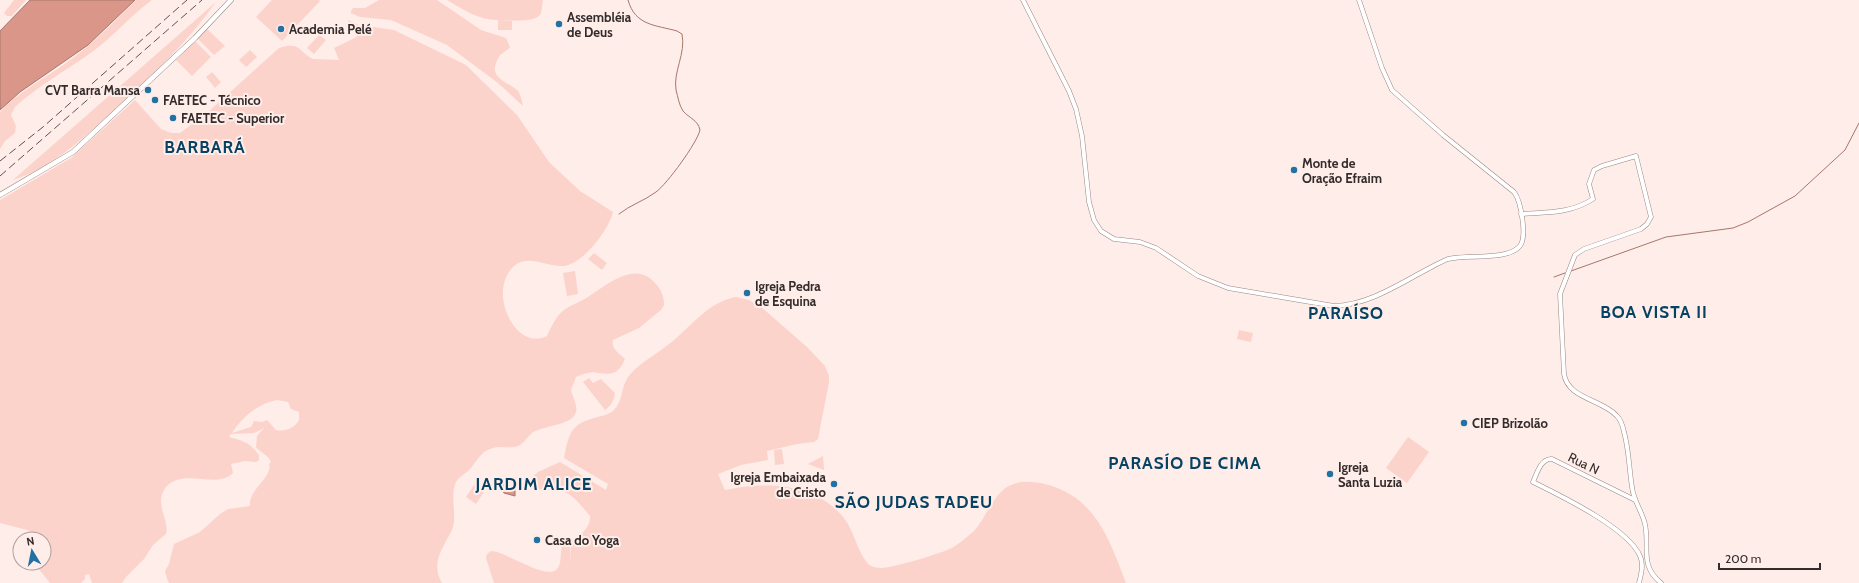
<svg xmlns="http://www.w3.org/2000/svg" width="1859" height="583" font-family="Cabin,sans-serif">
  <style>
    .green { fill: #fcd3cb; fill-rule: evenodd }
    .water { fill: #d99689; stroke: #a8766d }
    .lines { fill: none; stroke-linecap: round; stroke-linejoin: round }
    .stream { stroke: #a8766d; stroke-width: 1 }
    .tertiary-casing { stroke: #998682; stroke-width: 5 }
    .secondary-casing { stroke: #998682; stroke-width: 5.5 }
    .tertiary { stroke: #fff; stroke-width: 4 }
    .secondary { stroke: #fff; stroke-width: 4.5 }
    .rail { stroke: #5c5351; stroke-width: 1; stroke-dasharray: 8 4; stroke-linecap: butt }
    .poi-dot { fill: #2171a3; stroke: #feede9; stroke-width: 1.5 }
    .labels { text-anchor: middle; stroke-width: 4; stroke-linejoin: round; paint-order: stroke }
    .poi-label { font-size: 13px; font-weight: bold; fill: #342c2b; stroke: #feede9; text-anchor: start }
    .street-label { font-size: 13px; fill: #342c2b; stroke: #feede9 }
    .district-label { font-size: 17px; font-weight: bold; letter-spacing: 1px; fill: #074263; stroke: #feede9 }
  </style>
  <rect width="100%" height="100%" fill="#feede9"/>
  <g class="green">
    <polygon points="14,0 26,0 12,16 7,16 4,13"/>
    <path d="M136,0H152C131,15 114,36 92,52C67,70 38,86 15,107L11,115L16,126L15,133L5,141L0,149V112C18,92 44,79 66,63C92,45 114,22 136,0Z"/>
    <polygon points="272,0 318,0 320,1 282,41 256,17"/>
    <path d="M379,0H437L481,30L506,38L510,47C507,51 501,53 499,57C486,78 507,81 518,91C521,95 522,102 523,106L498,83L447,45L391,20L360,17L351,13V11L353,8H365Z"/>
    <path d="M447,0H543C542,4 542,9 541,13C538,23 511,20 502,20L512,21V30H498V20C478,20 464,10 447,0Z"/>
    <path d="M216,2C187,43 150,78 112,112C82,139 52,168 13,180Z"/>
    <path d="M348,20L359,25L394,30L466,65L517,115L549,162L580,191L613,212C609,230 582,265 563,266C547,267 527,253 513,267C487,293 516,352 547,336C551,327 556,316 564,310C571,305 580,302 588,297C607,285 635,260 655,283C661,289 664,296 664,305L661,310L639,328L613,340C611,349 619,353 625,359C618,374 613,375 598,373C591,371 583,374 576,377L571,390C573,399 580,408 574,416C570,423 546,427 538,430C528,433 527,441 520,445C511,450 502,445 493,448C480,451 477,462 469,470C465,474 459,477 456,482C449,497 458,515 452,530C443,548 430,563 442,583H169L167,579L165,571L169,564L174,544L200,532L220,514L228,509L250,506C248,489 273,478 269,464L271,462C267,453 260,453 256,447L257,436L264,428L254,433L231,434L229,437C244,441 249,442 259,455V460L256,462L245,461L231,464L233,473C216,490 184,467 166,487C153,503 170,520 166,534L153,545L144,559L126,577L122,583H92L89,574L85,575V579L81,583H50L34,563H44V538L27,530L0,523V200L71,158L135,100L161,129L171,133H180L207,113L279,48C302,41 299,53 313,59L339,60L334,48L357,37ZM277,400L288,402L291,409L299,412V420C295,428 285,432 276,430L267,420L262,422L254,421L251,427L232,433C242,417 259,403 277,400Z"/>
    <polygon points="207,29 225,46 214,55 197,38"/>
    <polygon points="319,35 326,40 314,54 307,48"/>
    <polygon points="195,41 211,57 192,76 176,60"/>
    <polygon points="250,50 257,57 246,67 239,60"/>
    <polygon points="212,72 221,82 215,88 206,77"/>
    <polygon points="594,253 607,263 602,270 588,259"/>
    <polygon points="575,271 578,294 567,296 563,273"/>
    <path d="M736,297L749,300L761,307L807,347L825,366L829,376V382L818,439L814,442L797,444L767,451L768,460L741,465L718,474L725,490C765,481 816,483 844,518C854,531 857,551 868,564C872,567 877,568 882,568C893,568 942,553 952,548C959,544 968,536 974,531C986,518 991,498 1007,487C1018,480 1033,481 1045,484C1096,497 1109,539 1126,583H494L486,558L487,554L491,551C505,551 547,581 557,569C562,564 560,552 562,545L570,541L571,565V541C580,536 591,527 590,516C567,488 567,490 531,489V478L538,472L560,462L606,490L608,484L564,458C569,435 569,425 594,418C601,416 609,415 614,410C623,401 621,387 628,377C638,364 652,357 664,348C687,332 706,302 736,297Z"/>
    <polygon points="1239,330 1253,333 1251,342 1237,339"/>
    <path d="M589,378L593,383L601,379L615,393C614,400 611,406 605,410L583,382Z"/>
    <polygon points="1408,437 1429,452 1407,483 1386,468"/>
    <polygon points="782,449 784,464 775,465 774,450"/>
    <polygon points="823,456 824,470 808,464"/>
    <polygon points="474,485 484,492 476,504 466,497"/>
  </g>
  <g class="water">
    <polygon points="30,0 135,0 88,45 20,92 0,110 0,31"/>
    <polygon points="503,484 515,490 515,496 504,493 501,489"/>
  </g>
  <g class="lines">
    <g class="stream">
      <path d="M619,214C630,205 644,201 656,192C667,184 697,143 700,130C698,120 689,118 683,111C679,105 678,97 676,90C673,71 686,54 682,34L677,31C656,25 635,26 628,0"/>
      <polyline points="1571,271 1666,237 1733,228 1748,222 1795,196 1845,150 1859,123"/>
      <polyline points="1554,277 1565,273"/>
    </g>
    <defs>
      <g id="tertiary">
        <path d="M1023,0L1069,91L1076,109L1082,136L1089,202L1094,220L1101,231L1114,239L1140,242L1156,248L1198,276L1228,288L1334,306C1367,305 1396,286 1424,271C1432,267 1440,262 1448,259C1467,254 1505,261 1519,247C1528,239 1521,201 1514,192L1443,135L1392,90L1382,68L1359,0"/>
        <path d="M1521,214C1548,212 1569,214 1593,199L1589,184L1594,170L1602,166L1636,156L1651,217L1647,224L1641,229L1584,249L1575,255L1560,294L1564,374C1568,399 1602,399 1617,416C1621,420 1623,427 1624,432C1629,450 1629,468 1632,487C1633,500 1642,511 1645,524C1650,547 1639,565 1661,583"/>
        <path d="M1635,500L1552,459C1541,458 1537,473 1533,482C1561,496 1628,528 1640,556C1644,565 1641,574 1639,583"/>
      </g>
      <polyline id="secondary" points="0,195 73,152 195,38 231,0"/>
    </defs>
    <use href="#tertiary" class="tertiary-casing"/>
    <use href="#secondary" class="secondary-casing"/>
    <use href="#tertiary" class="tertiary"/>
    <use href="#secondary" class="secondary"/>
    <g class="rail">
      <polyline points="0,161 43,127 187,0"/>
      <polyline points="0,176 202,0"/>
    </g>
  </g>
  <g class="poi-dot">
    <circle cx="559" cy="24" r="4"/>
    <circle cx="281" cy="29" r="4"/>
    <circle cx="148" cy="90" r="4"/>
    <circle cx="155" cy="100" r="4"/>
    <circle cx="173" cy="118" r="4"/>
    <circle cx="1294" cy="170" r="4"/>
    <circle cx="747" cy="293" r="4"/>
    <circle cx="1464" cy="423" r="4"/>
    <circle cx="1330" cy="474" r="4"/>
    <circle cx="834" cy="484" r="4"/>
    <circle cx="537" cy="540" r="4"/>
  </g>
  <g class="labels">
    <g class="poi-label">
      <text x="567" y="22">Assembléia<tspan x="567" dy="15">de Deus</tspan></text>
      <text x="289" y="34">Academia Pelé</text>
      <text x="140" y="95" text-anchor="end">CVT Barra Mansa</text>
      <text x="163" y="105">FAETEC - Técnico</text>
      <text x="181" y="123">FAETEC - Superior</text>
      <text x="1302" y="168">Monte de<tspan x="1302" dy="15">Oração Efraim</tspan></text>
      <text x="755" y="291">Igreja Pedra<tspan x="755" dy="15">de Esquina</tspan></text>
      <text x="1472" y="428">CIEP Brizolão</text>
      <text x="1338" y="472">Igreja<tspan x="1338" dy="15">Santa Luzia</tspan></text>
      <text x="826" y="482" text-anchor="end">Igreja Embaixada<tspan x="826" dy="15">de Cristo</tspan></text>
      <text x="545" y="545">Casa do Yoga</text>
    </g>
    <g class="street-label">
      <text transform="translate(1584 463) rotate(26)" y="5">Rua N</text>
    </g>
    <g class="district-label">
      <text x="205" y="153">BARBARÁ</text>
      <text x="1654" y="318">BOA VISTA II</text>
      <text x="1346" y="319">PARAÍSO</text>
      <text x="1185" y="469">PARASÍO DE CIMA</text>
      <text x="534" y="490">JARDIM ALICE</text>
      <text x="914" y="508">SÃO JUDAS TADEU</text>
    </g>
  </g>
  <g transform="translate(32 551) rotate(350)"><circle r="19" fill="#feede9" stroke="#ada09d"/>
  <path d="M0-3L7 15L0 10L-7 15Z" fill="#2171a3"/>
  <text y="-6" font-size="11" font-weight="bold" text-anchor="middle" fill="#342c2b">N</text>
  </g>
  <path d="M1719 563v6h101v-6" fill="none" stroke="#342c2b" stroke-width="2"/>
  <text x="1725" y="563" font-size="12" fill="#342c2b" stroke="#feede9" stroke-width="3" paint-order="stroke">200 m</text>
</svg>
